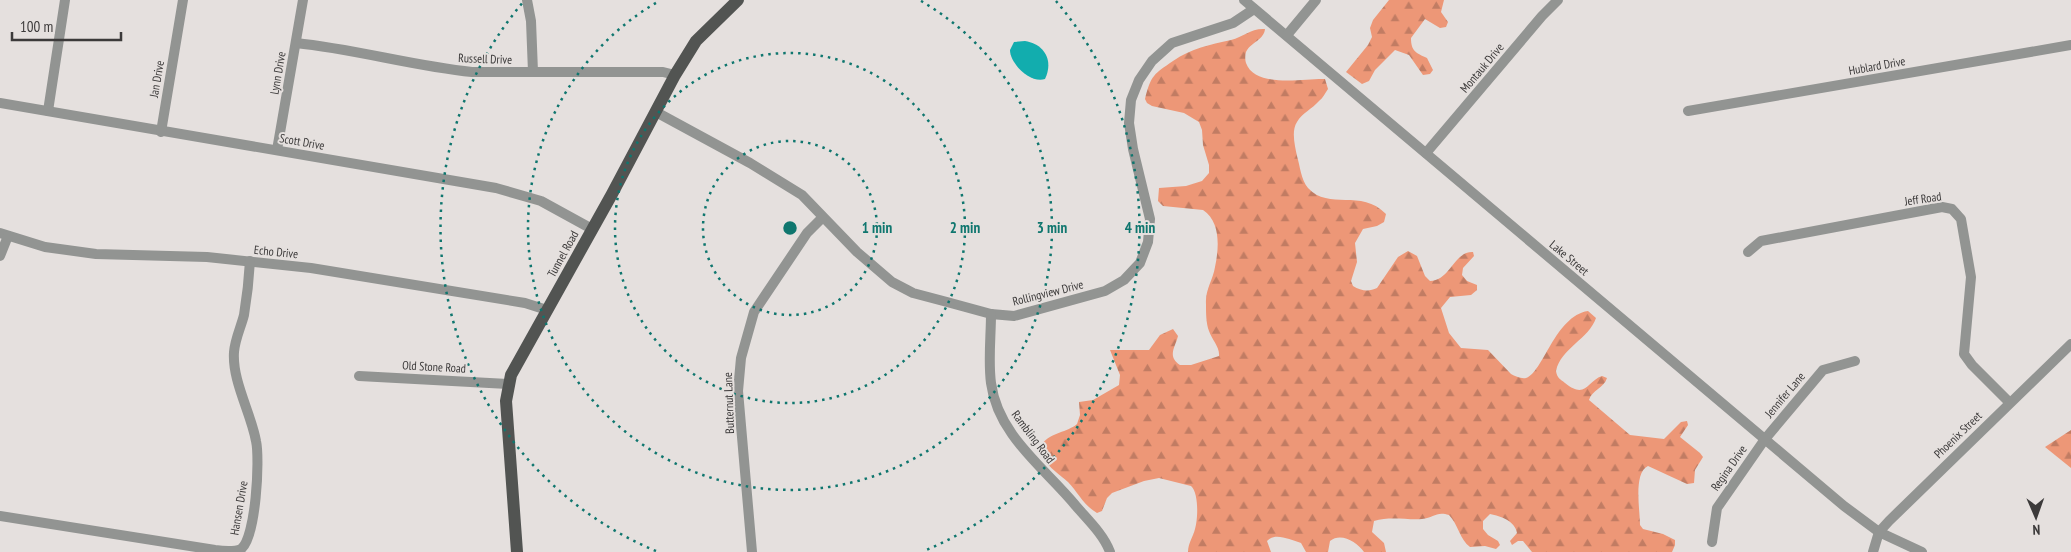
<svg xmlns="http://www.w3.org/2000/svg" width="2071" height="552" font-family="'PT Sans Narrow',sans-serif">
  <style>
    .forest { fill: url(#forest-firs) }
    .water { fill: #12adae }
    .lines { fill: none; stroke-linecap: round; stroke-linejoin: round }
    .minor { stroke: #929492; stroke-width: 10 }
    .major { stroke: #525452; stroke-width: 12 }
    .ring { fill: none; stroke: #0f766e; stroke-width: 2.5; stroke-dasharray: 2.5 5 }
    .labels { text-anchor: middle; stroke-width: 4; stroke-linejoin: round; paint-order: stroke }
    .street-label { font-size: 12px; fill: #3c3a3a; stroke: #e5e0de }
    .centre { fill: #0f766e; stroke: #e5e0de; stroke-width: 2.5 }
    .ring-label { font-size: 15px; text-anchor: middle; font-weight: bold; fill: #0f766e; stroke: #e5e0de; stroke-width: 4; stroke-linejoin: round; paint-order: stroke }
  </style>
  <defs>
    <pattern id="forest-firs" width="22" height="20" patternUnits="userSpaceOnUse" patternTransform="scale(1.25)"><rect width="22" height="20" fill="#ed9777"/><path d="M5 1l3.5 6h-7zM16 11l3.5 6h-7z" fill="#c17c63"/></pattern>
  </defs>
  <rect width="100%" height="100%" fill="#e5e0de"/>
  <g class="forest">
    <path d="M1389,0H1444L1441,12L1448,22L1446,27L1440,28L1425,19L1411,38C1411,51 1416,53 1427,58L1433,70L1430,74L1423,75L1409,55L1395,50L1375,70L1369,81L1362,84L1346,72L1368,45L1372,37L1370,28L1373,20Z"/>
    <path d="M1263,29H1265C1264,40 1251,42 1246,52C1245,55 1245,60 1246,63C1255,89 1306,78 1325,79L1328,89C1325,93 1323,98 1319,101C1312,109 1302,113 1297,122C1291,131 1295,146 1297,156C1300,166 1301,180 1308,188C1329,211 1361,188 1386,214L1384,222L1377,226L1363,229L1355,243L1357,262L1351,281L1353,286C1361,291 1369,292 1377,288L1398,257L1408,251L1417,256L1425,276L1430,281C1450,281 1454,251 1473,252L1474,256L1463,268L1462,275L1467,281L1477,285V290L1471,295L1450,297L1441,308L1449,333L1461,348L1488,350L1511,374C1515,376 1521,379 1526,378C1543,373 1555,316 1588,311L1596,318C1589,339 1561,348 1556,371C1557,378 1560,379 1565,383C1586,400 1587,381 1602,376L1607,378C1604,388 1592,390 1589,400L1630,435L1664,439L1681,422L1687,421L1688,425L1680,437L1700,453L1703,457L1695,470L1694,483L1687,484L1648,466C1633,473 1640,510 1640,525L1643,529L1663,534L1675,540V545L1672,552H1532L1523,541H1518L1512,545L1510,541L1517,533C1515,521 1501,516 1490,514L1483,521V529L1488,535L1498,541L1500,545L1496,549L1485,546L1470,547C1460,540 1458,524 1449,515C1436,511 1434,518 1422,519C1406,520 1390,516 1374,521L1372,532L1384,543L1386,552H1364C1357,542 1341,532 1330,541L1328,552H1306L1301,543C1290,540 1275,532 1267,541L1271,552H1188C1188,543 1193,537 1195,529C1198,519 1199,493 1191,486L1159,478L1144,481L1112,493L1107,498L1102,511L1097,513C1083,505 1078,492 1068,482C1060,474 1032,457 1043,443C1050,433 1068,432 1077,424L1080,415L1079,402L1093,400L1119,385L1120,375L1110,350H1149L1160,335L1173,329L1178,336C1175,348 1167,356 1180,365H1191L1219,356C1220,347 1212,340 1209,331C1206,323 1206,313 1206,304C1205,290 1213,280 1215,267C1219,248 1221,222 1203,210L1163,206L1158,201L1159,188L1186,186L1202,181L1209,173V165L1203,145L1202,130L1199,122L1184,113L1152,106L1147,103L1145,99C1151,75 1154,74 1173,61C1192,48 1209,45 1231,40C1243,37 1250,29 1263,29Z"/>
    <polygon points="2071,430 2071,468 2045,447"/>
  </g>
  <path class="water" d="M1025,41C1044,44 1054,60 1045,79C1031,84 1010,64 1010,50C1011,48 1013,44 1014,42Z"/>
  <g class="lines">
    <g class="minor">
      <polyline points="527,0 531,21 533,72"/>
      <polyline points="1244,0 1844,506 1879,532 1922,552"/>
      <polyline points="1287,35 1316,0"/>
      <path d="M296,43C355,49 413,66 472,72H663L675,75"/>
      <polyline points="0,103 496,188 541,201 592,229"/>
      <polyline points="48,111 65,0"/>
      <polyline points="1688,111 2071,45"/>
      <polyline points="656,112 750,163 802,195 857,252 892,282 913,293 947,302 991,314 1014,316 1105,291 1124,280 1140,263 1148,242 1150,219 1133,149 1129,123 1131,100 1139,80 1152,61 1172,43 1233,23 1254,9"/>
      <polyline points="161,132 183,0"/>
      <polyline points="277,150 303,0"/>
      <polyline points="1426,153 1542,16 1558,0"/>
      <polyline points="0,233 45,247 96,254 207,257 311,268 525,303 547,310"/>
      <polyline points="1748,252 1761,241 1942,207 1952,209 1961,219 1971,277 1964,354 1972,365 2009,402"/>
      <polyline points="0,256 8,236"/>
      <path d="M991,314C991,336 988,361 991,383C998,436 1045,468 1076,506C1088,520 1104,535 1110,552"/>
      <polyline points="359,376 508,384"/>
      <path d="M0,516L215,550C223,551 234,552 241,549C256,538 260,459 256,441C251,413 232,381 234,352C235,339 241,327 244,315C247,297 249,279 250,261"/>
      <polyline points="1712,542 1717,508 1765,439 1823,370 1855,361"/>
      <polyline points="752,552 738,391 741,358 754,312 807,233 822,218"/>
      <polyline points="1873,552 1879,532 1889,521 2071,344"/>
    </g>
    <polyline class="major" points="517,552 506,401 511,375 612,194 675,75 696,41 738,0"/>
  </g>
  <g class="ring">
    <circle cx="790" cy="228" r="87"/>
    <circle cx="790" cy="228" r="175"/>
    <path d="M921 1A262 262 0 1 1 659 1"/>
    <path d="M656 551A350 350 0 0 1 524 1M1056 1A350 350 0 0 1 924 551"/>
  </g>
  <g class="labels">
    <g class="street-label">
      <text transform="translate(485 59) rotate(2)" y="4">Russell Drive</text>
      <text transform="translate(1877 66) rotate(-10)" y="4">Hublard Drive</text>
      <text transform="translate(1482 68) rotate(-50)" y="4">Montauk Drive</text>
      <text transform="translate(278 73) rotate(-80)" y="4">Lynn Drive</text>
      <text transform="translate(157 79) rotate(-80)" y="4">Jan Drive</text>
      <text transform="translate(302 142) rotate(10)" y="4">Scott Drive</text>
      <text transform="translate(1923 199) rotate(-8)" y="4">Jeff Road</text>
      <text transform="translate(276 252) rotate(6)" y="4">Echo Drive</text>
      <text transform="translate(563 254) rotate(-61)" y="4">Tunnel Road</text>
      <text transform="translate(1569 258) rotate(40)" y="4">Lake Street</text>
      <text transform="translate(1048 293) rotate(-14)" y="4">Rollingview Drive</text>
      <text transform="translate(434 367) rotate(3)" y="4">Old Stone Road</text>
      <text transform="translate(1785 395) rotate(-50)" y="4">Jennifer Lane</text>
      <text transform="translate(729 403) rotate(-92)" y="4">Butternut Lane</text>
      <text transform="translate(1958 435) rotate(-44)" y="4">Phoenix Street</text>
      <text transform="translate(1033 437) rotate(53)" y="4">Rambling Road</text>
      <text transform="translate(1729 468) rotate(-55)" y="4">Regina Drive</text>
      <text transform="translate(239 508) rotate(-80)" y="4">Hansen Drive</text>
    </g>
  </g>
  <circle cx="790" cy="228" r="8" class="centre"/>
  <g class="ring-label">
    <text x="877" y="233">1 min</text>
    <text x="965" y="233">2 min</text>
    <text x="1052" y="233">3 min</text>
    <text x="1140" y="233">4 min</text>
  </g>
  <g transform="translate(2036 517) rotate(178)" stroke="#e5e0de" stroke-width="4" paint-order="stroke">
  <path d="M0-4L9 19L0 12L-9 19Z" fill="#3c3a3a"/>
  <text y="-8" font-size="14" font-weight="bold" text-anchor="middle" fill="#3c3a3a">N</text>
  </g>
  <path d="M12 32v8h109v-8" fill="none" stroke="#3c3a3a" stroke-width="2.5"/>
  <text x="20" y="32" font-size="15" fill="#3c3a3a" stroke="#e5e0de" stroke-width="4" paint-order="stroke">100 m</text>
</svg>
